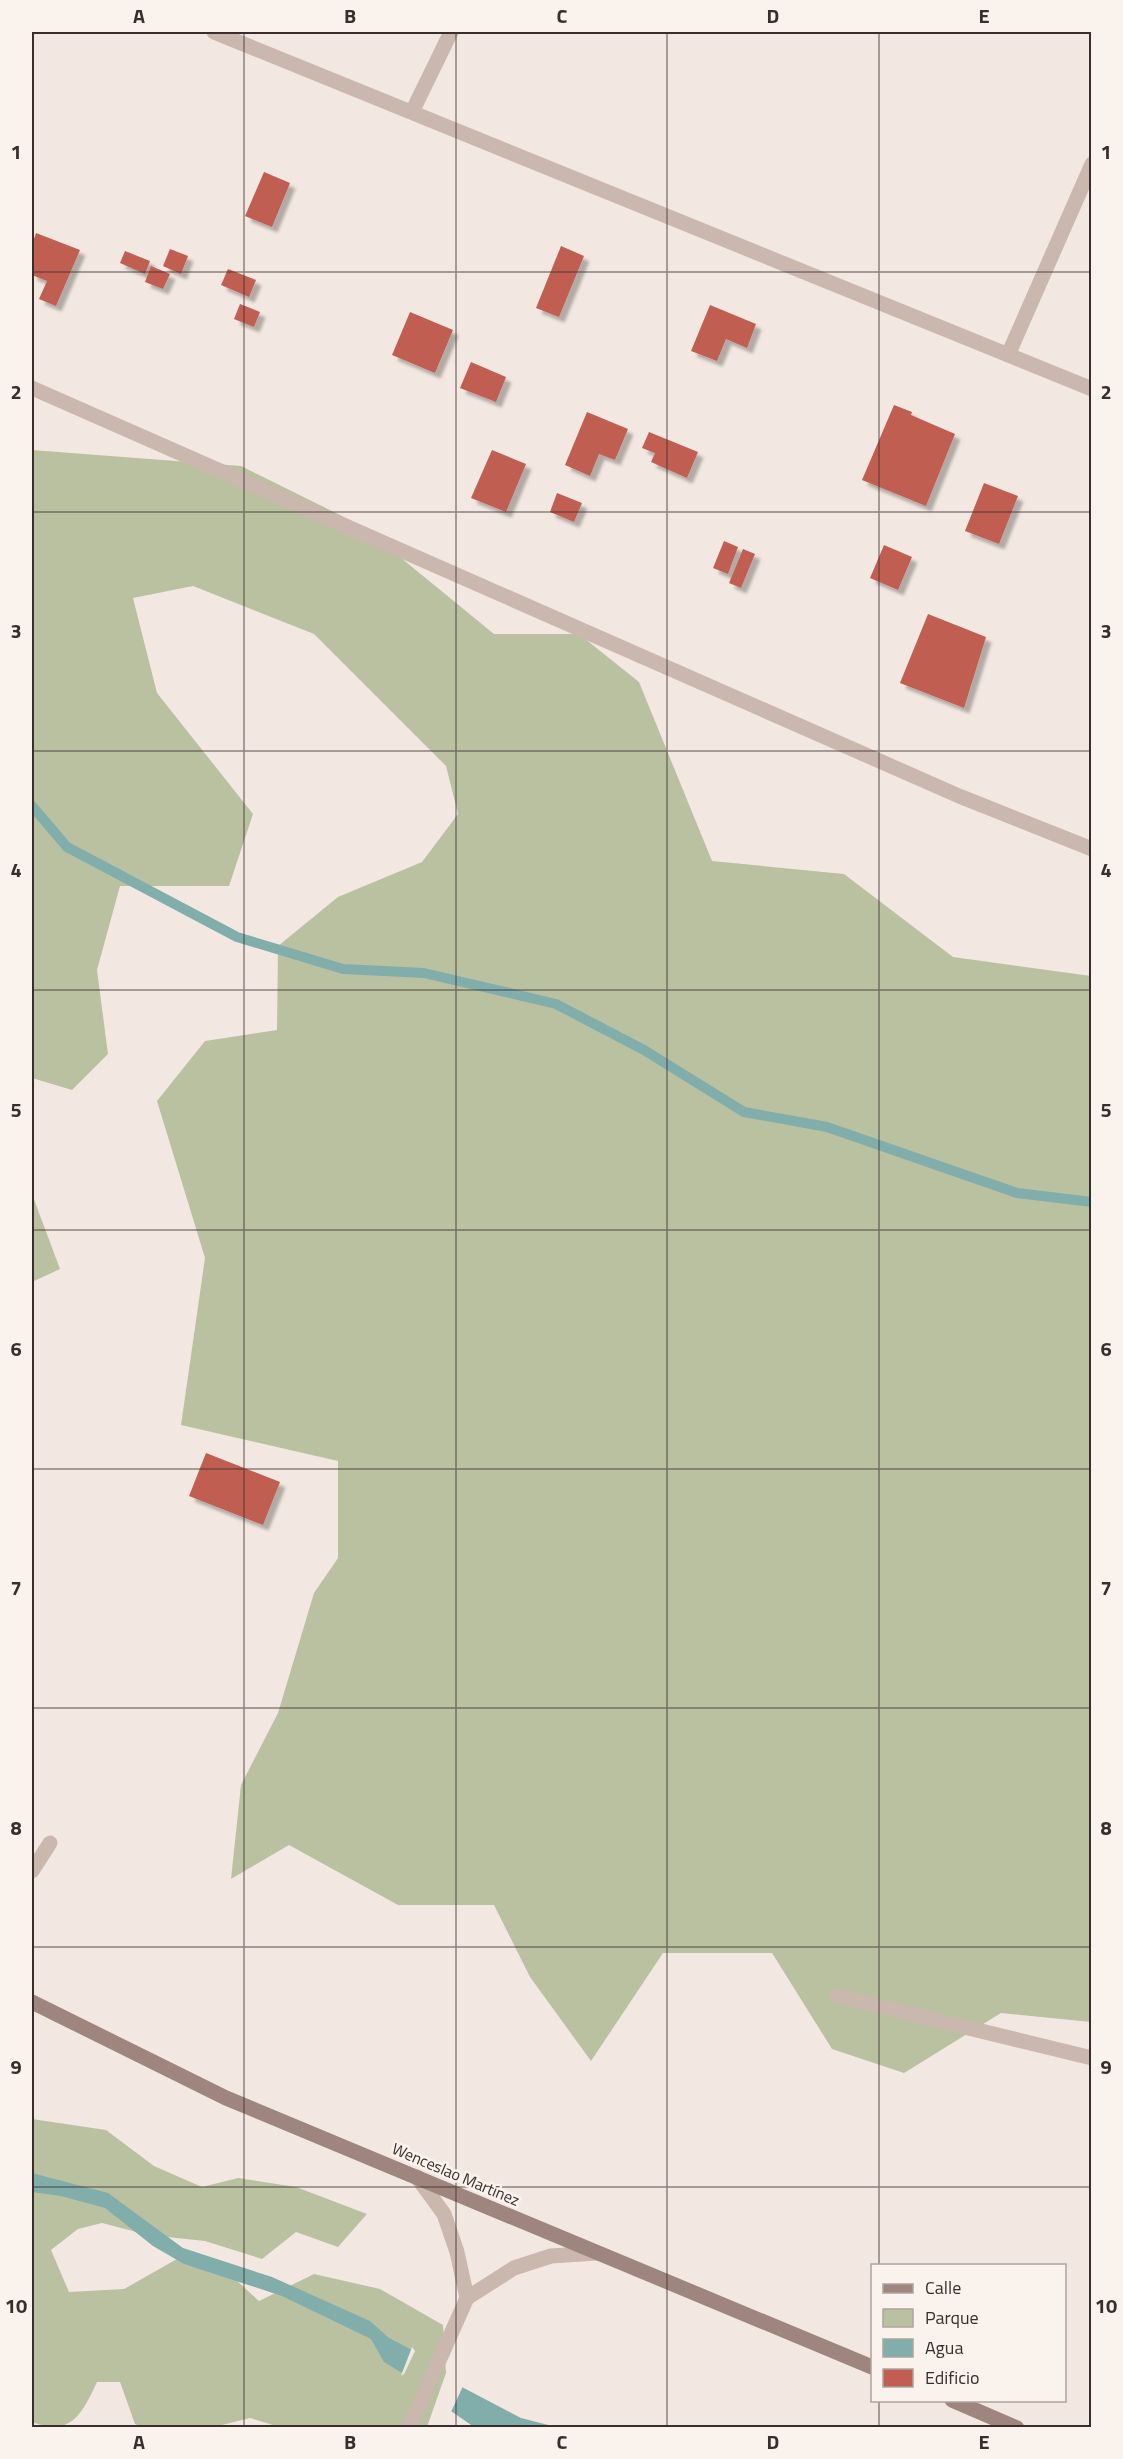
<svg xmlns="http://www.w3.org/2000/svg" width="1123" height="2459" font-family="'Titillium Web',sans-serif">
  <style>
    .green { fill: #bac1a1 }
    .water { fill: #81aeab }
    .pier { fill: #f2e8e1 }
    .lines { fill: none; stroke-linecap: round; stroke-linejoin: round }
    .stream { stroke: #81aeab; stroke-width: 10 }
    .building { fill: #c05e51; filter: url(#shadow) }
    .service { stroke: #cab7ad; stroke-width: 15 }
    .minor { stroke: #cab7ad; stroke-width: 15 }
    .tertiary { stroke: #cab7ad; stroke-width: 15 }
    .secondary { stroke: #9e867e; stroke-width: 15 }
    .grid { fill: none; stroke: #392e2b; stroke-width: 1.5; stroke-opacity: 0.55 }
    .labels { text-anchor: middle; stroke-width: 5; stroke-linejoin: round; paint-order: stroke }
    .street-label { font-size: 16px; fill: #392e2b; stroke: #faf3ed }
    .neatline { fill: none; stroke: #392e2b; stroke-width: 2 }
    .grid-label { font-size: 20px; text-anchor: middle; font-weight: bold; fill: #392e2b }
  </style>
  <defs>
    <filter id="shadow"><feDropShadow dx="5.5" dy="5.5" stdDeviation="1.5" flood-color="#0004"/></filter>
  </defs>
  <rect width="100%" height="100%" fill="#f2e8e1"/>
  <g class="green">
    <polygon points="32,450 241,466 362,526 494,634 579,634 639,682 712,861 844,874 953,957 1091,976 1091,2022 1001,2013 904,2073 832,2049 772,1953 663,1953 591,2061 530,1977 494,1905 398,1905 289,1845 231,1879 241,1785 278,1713 314,1593 338,1558 338,1461 181,1425 205,1258 157,1101 205,1041 277,1030 278,946 338,897 422,862 458,814 446,766 314,634 193,586 133,598 157,693 253,814 229,886 120,886 97,970 108,1054 72,1090 32,1078"/>
    <polygon points="32,1194 60,1269 32,1282"/>
    <path d="M32,2119L106,2130L154,2166L202,2187L238,2178L296,2187L367,2214L338,2247L296,2232L262,2259L205,2241L148,2235L102,2223L78,2229L51,2250L69,2292L124,2289L177,2259L223,2268L259,2301L314,2274L380,2289L443,2325L446,2373L427,2427L283,2428L250,2418L214,2427H142L135,2424L120,2382H97C82,2414 71,2437 32,2422Z"/>
  </g>
  <g class="water">
    <polygon points="32,2173 108,2193 183,2248 272,2277 370,2321 389,2338 412,2350 402,2373 384,2362 371,2339 282,2296 184,2264 153,2246 105,2208 61,2196 32,2192"/>
    <polygon points="460,2386 521,2418 556,2427 474,2427 448,2409"/>
  </g>
  <g class="pier">
    <polygon points="412,2347 415,2351 404,2374 401,2376"/>
    <polygon points="460,2383 464,2384 450,2414 446,2408"/>
  </g>
  <g class="lines">
    <polyline class="stream" points="32,806 67,847 237,937 343,969 424,973 556,1004 644,1050 744,1112 827,1127 1017,1193 1092,1202"/>
  </g>
  <g class="building">
    <polygon points="264,172 290,183 272,227 245,216"/>
    <polygon points="36,233 80,250 56,306 39,299 47,281 32,275 32,245"/>
    <polygon points="561,246 584,256 559,317 536,308"/>
    <polygon points="170,249 188,256 181,274 163,266"/>
    <polygon points="125,251 150,261 145,274 120,263"/>
    <polygon points="151,266 170,274 163,289 145,282"/>
    <polygon points="228,269 256,280 249,297 221,285"/>
    <polygon points="240,304 260,312 254,327 234,319"/>
    <polygon points="710,305 756,324 747,348 726,339 717,361 691,351"/>
    <polygon points="410,312 453,330 435,373 392,355"/>
    <polygon points="471,362 506,377 496,402 460,388"/>
    <polygon points="894,405 912,412 911,415 955,434 926,506 862,480"/>
    <polygon points="587,412 628,429 615,460 599,454 590,476 565,465"/>
    <polygon points="649,432 698,452 687,478 651,462 655,453 642,448"/>
    <polygon points="492,450 526,464 506,512 471,498"/>
    <polygon points="984,483 1018,496 999,544 965,531"/>
    <polygon points="557,493 582,503 574,522 550,512"/>
    <polygon points="724,541 738,547 728,574 713,568"/>
    <polygon points="884,545 912,557 898,590 870,578"/>
    <polygon points="743,549 755,554 741,588 729,583"/>
    <polygon points="928,614 986,637 964,708 900,683"/>
    <polygon points="206,1453 280,1482 263,1525 189,1496"/>
  </g>
  <g class="lines">
    <g class="service">
      <polyline points="412,112 451,32"/>
      <polyline points="1008,355 1092,164"/>
      <polyline points="32,1871 50,1843"/>
      <polyline points="837,1996 1092,2058"/>
    </g>
    <g class="minor">
      <polyline points="214,32 1092,389"/>
      <polyline points="32,388 959,796 1092,849"/>
    </g>
    <g class="tertiary">
      <polyline points="417,2177 444,2214 457,2252 467,2298"/>
      <polyline points="409,2428 467,2298 514,2268 551,2256 597,2253"/>
    </g>
    <g class="secondary">
      <polyline points="32,2002 226,2098 872,2367"/>
      <polyline points="952,2400 1017,2428"/>
    </g>
  </g>
  <path class="grid" d="M244,32V2428M456,32V2428M667,32V2428M879,32V2266M32,272H1092M32,512H1092M32,751H1092M32,990H1092M32,1230H1092M32,1469H1092M32,1708H1092M32,1947H1092M32,2187H1092M879,2400V2428"/>
  <g class="labels">
    <g class="street-label">
      <text transform="translate(456 2174) rotate(23)" y="6">Wenceslao Martínez</text>
    </g>
  </g>
  <rect width="1123" height="2459" fill="none" stroke="#faf3ed" stroke-width="66"/>
  <rect x="871" y="2264" width="195" height="138" fill="#faf3ed" stroke="#ada49f" stroke-width="1.5"/>
  <rect x="883" y="2284" width="30" height="9" fill="#9e867e" stroke="#ada49f" stroke-width="1.5"/>
  <text x="925" y="2294" font-size="18" fill="#392e2b">Calle</text>
  <rect x="883" y="2309" width="30" height="18" fill="#bac1a1" stroke="#ada49f" stroke-width="1.5"/>
  <text x="925" y="2324" font-size="18" fill="#392e2b">Parque</text>
  <rect x="883" y="2339" width="30" height="18" fill="#81aeab" stroke="#ada49f" stroke-width="1.5"/>
  <text x="925" y="2354" font-size="18" fill="#392e2b">Agua</text>
  <rect x="883" y="2369" width="30" height="18" fill="#c05e51" stroke="#ada49f" stroke-width="1.5"/>
  <text x="925" y="2384" font-size="18" fill="#392e2b">Edificio</text>
  <rect x="33" y="33" width="1057" height="2393" class="neatline"/>
  <g class="grid-label">
    <text x="139" y="23">A</text>
    <text x="350" y="23">B</text>
    <text x="562" y="23">C</text>
    <text x="773" y="23">D</text>
    <text x="984" y="23">E</text>
    <text x="16" y="159">1</text>
    <text x="1106" y="159">1</text>
    <text x="16" y="399">2</text>
    <text x="1106" y="399">2</text>
    <text x="16" y="638">3</text>
    <text x="1106" y="638">3</text>
    <text x="16" y="877">4</text>
    <text x="1106" y="877">4</text>
    <text x="16" y="1117">5</text>
    <text x="1106" y="1117">5</text>
    <text x="16" y="1356">6</text>
    <text x="1106" y="1356">6</text>
    <text x="16" y="1595">7</text>
    <text x="1106" y="1595">7</text>
    <text x="16" y="1835">8</text>
    <text x="1106" y="1835">8</text>
    <text x="16" y="2074">9</text>
    <text x="1106" y="2074">9</text>
    <text x="16" y="2313">10</text>
    <text x="1106" y="2313">10</text>
    <text x="139" y="2449">A</text>
    <text x="350" y="2449">B</text>
    <text x="562" y="2449">C</text>
    <text x="773" y="2449">D</text>
    <text x="984" y="2449">E</text>
  </g>
</svg>
